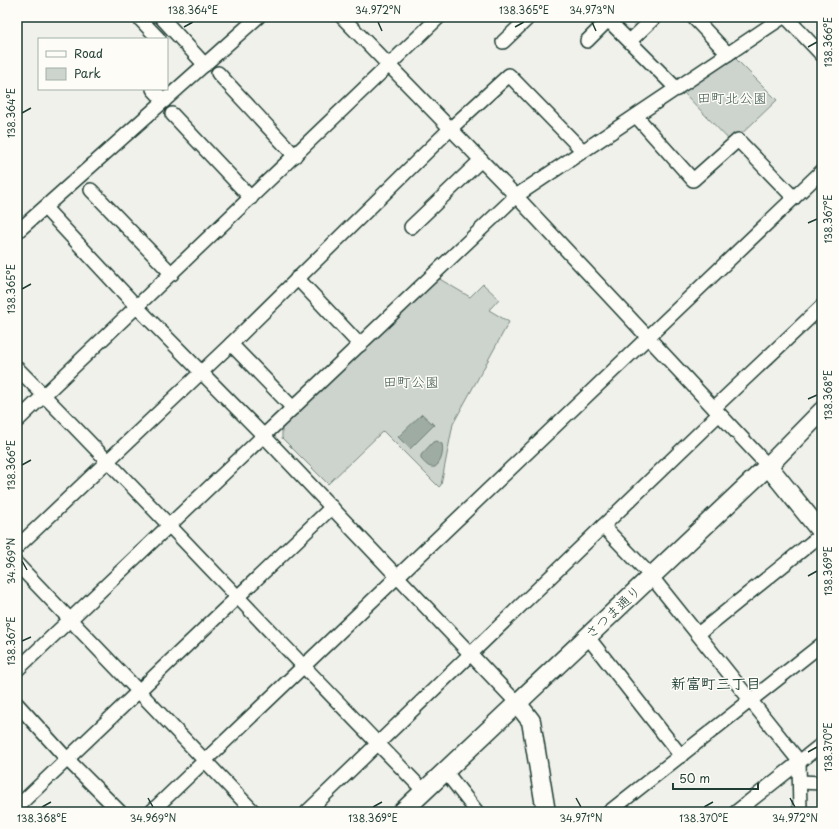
<svg xmlns="http://www.w3.org/2000/svg" width="839" height="829" font-family="'Playpen Sans','Klee One',sans-serif">
  <style>
    .green { fill: #cdd3cd; stroke: #768880 }
    .water { fill: #9faca4; stroke: #6c8077 }
    .lines { fill: none; stroke-linecap: round; stroke-linejoin: round }
    .street-casing { stroke: #1f3d34; stroke-width: 16 }
    .secondary-casing { stroke: #1f3d34; stroke-width: 21 }
    .street { stroke: #fdfcf7; stroke-width: 13 }
    .secondary { stroke: #fdfcf7; stroke-width: 18 }
    .ticks { fill: none; stroke: #1f3d34; stroke-width: 1.5 }
    .labels { text-anchor: middle; stroke-width: 3; stroke-linejoin: round; paint-order: stroke }
    .park-label { font-size: 14px; fill: #425b53; stroke: #fdfcf7 }
    .street-label { font-size: 14px; fill: #1f3d34; stroke: #fdfcf7 }
    .neighbourhood-label { font-size: 15px; font-weight: bold; fill: #1f3d34; stroke: #fdfcf7 }
    .neatline { fill: none; stroke: #1f3d34; stroke-width: 1.5 }
    .ticks-label { font-size: 10px; text-anchor: middle; fill: #1f3d34 }
  </style>
  <rect width="100%" height="100%" fill="#f0f1eb"/>
  <filter id="ink" filterUnits="userSpaceOnUse"><feTurbulence type="fractalNoise" baseFrequency=".025" numOctaves="2"/><feDisplacementMap in="SourceGraphic" scale="8" xChannelSelector="R" yChannelSelector="G"/><feConvolveMatrix kernelMatrix="1 2 1 2 8 2 1 2 1" color-interpolation-filters="sRGB"/></filter>
  <g filter="url(#ink)">
    <g class="green">
      <polygon points="735,58 777,100 732,143 683,92"/>
      <polygon points="438,278 470,297 483,284 499,299 489,310 509,322 453,424 441,485 439,487 383,431 328,484 282,438 282,427"/>
    </g>
    <g class="water">
      <polygon points="422,414 434,425 410,449 398,437"/>
      <path d="M437,441L442,444C444,452 441,463 435,467C428,468 426,464 421,459V455L433,442Z"/>
    </g>
    <g class="lines">
      <defs>
        <g id="street">
          <polyline points="138,17 159,39"/>
          <polyline points="161,17 205,65"/>
          <polyline points="342,17 516,196 768,466"/>
          <polyline points="693,17 728,54"/>
          <polyline points="786,17 822,55"/>
          <polyline points="587,41 608,20 677,89"/>
          <polyline points="630,41 655,17"/>
          <polyline points="503,42 526,20 524,17"/>
          <polyline points="218,73 295,156"/>
          <polyline points="153,89 164,101"/>
          <polyline points="172,114 251,198"/>
          <polyline points="636,116 693,180 738,140 794,198"/>
          <polyline points="91,190 172,274"/>
          <polyline points="45,208 137,307 264,436 517,703"/>
          <polyline points="411,227 481,160"/>
          <polyline points="17,232 258,17"/>
          <polyline points="297,278 360,345"/>
          <path d="M17,368C154,507 287,651 424,791"/>
          <polyline points="293,408 231,344 450,129 509,75 583,151"/>
          <polyline points="714,408 822,306"/>
          <polyline points="17,421 439,17"/>
          <polyline points="603,526 651,576 799,761 800,812"/>
          <polyline points="17,547 231,344"/>
          <polyline points="17,564 254,812"/>
          <polyline points="698,634 822,534"/>
          <polyline points="587,636 681,756"/>
          <polyline points="17,670 516,196 783,17"/>
          <polyline points="17,704 67,759 120,812"/>
          <polyline points="445,771 477,812"/>
          <polyline points="800,782 822,783"/>
          <polyline points="17,807 332,507"/>
          <polyline points="151,812 822,171"/>
          <polyline points="307,812 719,414"/>
          <polyline points="609,812 822,644"/>
          <polyline points="736,812 822,744"/>
        </g>
        <g id="secondary">
          <polyline points="768,466 822,533"/>
          <polyline points="517,703 531,721 546,812"/>
          <polyline points="402,812 768,466 822,411"/>
        </g>
      </defs>
      <use href="#street" class="street-casing"/>
      <use href="#secondary" class="secondary-casing"/>
      <use href="#street" class="street"/>
      <use href="#secondary" class="secondary"/>
    </g>
  </g>
  <path class="ticks" d="M378,22L382,31M592,22L596,31M184,27L193,22M515,27L524,22M808,47L817,42M22,113L31,108M808,223L817,219M22,289L31,284M808,399L817,395M22,465L31,460M22,561L27,570M808,576L817,571M22,641L31,637M808,752L817,747M148,798L153,807M576,798L581,807M790,798L795,807M42,807L51,802M373,807L382,802M704,807L713,802"/>
  <g class="labels">
    <g class="park-label">
      <text x="732" y="103">田町北公園</text>
      <text x="411" y="387">田町公園</text>
    </g>
    <g class="street-label">
      <text transform="translate(613 612) rotate(-43)" y="5">さつま通り</text>
    </g>
    <g class="neighbourhood-label">
      <text x="716" y="689">新富町三丁目</text>
    </g>
  </g>
  <rect width="839" height="829" fill="none" stroke="#fdfcf7" stroke-width="44"/>
  <rect x="38" y="38" width="130" height="52" fill="#fdfcf7" stroke="#a4b0a9"/>
  <rect x="46" y="51" width="20" height="6" fill="#fdfcf7" stroke="#a4b0a9"/>
  <text x="74" y="58" font-size="12" fill="#1f3d34">Road</text>
  <rect x="46" y="68" width="20" height="12" fill="#cdd3cd" stroke="#a4b0a9"/>
  <text x="74" y="78" font-size="12" fill="#1f3d34">Park</text>
  <path d="M673 783v6h85v-6" fill="none" stroke="#1f3d34" stroke-width="2"/>
  <text x="679" y="783" font-size="12" fill="#1f3d34" stroke="#fdfcf7" stroke-width="3" paint-order="stroke">50 m</text>
  <rect x="22" y="22" width="795" height="785" class="neatline"/>
  <g class="ticks-label">
    <text x="193" y="14">138.364°E</text>
    <text x="378" y="14">34.972°N</text>
    <text x="524" y="14">138.365°E</text>
    <text x="592" y="14">34.973°N</text>
    <text transform="translate(828 42) rotate(-90)" y="4">138.366°E</text>
    <text transform="translate(11 113) rotate(-90)" y="4">138.364°E</text>
    <text transform="translate(828 219) rotate(-90)" y="4">138.367°E</text>
    <text transform="translate(11 289) rotate(-90)" y="4">138.365°E</text>
    <text transform="translate(828 395) rotate(-90)" y="4">138.368°E</text>
    <text transform="translate(11 465) rotate(-90)" y="4">138.366°E</text>
    <text transform="translate(11 561) rotate(-90)" y="4">34.969°N</text>
    <text transform="translate(828 571) rotate(-90)" y="4">138.369°E</text>
    <text transform="translate(11 641) rotate(-90)" y="4">138.367°E</text>
    <text transform="translate(828 747) rotate(-90)" y="4">138.370°E</text>
    <text x="42" y="822">138.368°E</text>
    <text x="153" y="822">34.969°N</text>
    <text x="373" y="822">138.369°E</text>
    <text x="581" y="822">34.971°N</text>
    <text x="704" y="822">138.370°E</text>
    <text x="795" y="822">34.972°N</text>
  </g>
</svg>
